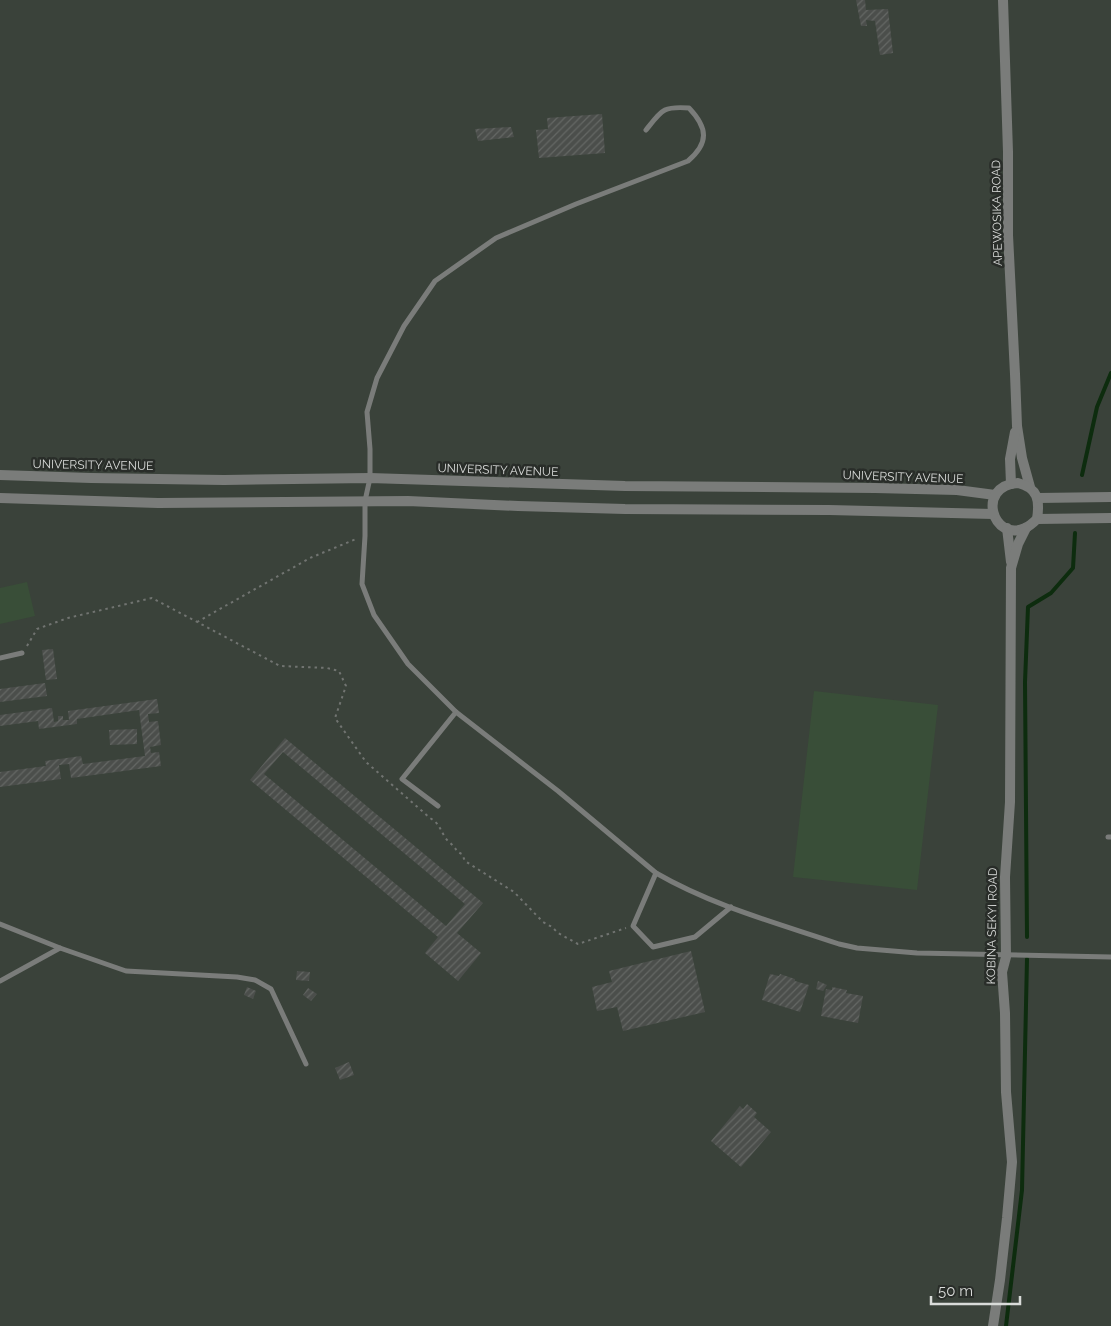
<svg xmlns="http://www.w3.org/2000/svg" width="1111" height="1326" font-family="Raleway,sans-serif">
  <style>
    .built { fill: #3a423a }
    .pitch { fill: #394e38 }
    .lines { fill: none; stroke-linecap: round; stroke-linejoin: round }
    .stream { stroke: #0d2c0e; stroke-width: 4 }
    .building { fill: url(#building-hatch); fill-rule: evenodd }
    .path { stroke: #717471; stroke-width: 2; stroke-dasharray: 2.5 4; stroke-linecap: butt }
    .lane { stroke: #7a7c7a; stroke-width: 5 }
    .street { stroke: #7a7c7a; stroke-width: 10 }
    .labels { text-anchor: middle; stroke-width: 5; stroke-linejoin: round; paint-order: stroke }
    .street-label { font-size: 12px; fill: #d9dbd9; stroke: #292d29 }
  </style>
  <defs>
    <pattern id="building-hatch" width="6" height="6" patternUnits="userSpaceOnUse" patternTransform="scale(1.25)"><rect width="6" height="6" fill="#4b4e4b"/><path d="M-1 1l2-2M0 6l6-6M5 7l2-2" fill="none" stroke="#646764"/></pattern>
  </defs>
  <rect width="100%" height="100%" fill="#333733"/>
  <rect class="built" x="0" y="0" width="1111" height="1326"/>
  <g class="pitch">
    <polygon points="27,582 35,616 0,624 0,588"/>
    <polygon points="814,691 938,705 917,890 793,877"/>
  </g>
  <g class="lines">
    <g class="stream">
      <polyline points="1082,475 1097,407 1111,373"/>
      <polyline points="1027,937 1025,682 1028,607 1051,593 1073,568 1075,533"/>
      <polyline points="1006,1326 1022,1190 1027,959"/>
    </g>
  </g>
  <g class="building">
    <polygon points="856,0 865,0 866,10 888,9 893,53 880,55 875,21 866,20 867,26 861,26"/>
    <polygon points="602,114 605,153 539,158 536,130 548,129 547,118"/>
    <polygon points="511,127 514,137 478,141 475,129"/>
    <polygon points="53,649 57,679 46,680 42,650"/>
    <polygon points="45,683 47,696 0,702 0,689"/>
    <polygon points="157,699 159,713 148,714 149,722 158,721 161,745 150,747 151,753 159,752 161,766 71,778 69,764 59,765 61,779 0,787 0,772 46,766 45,761 81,756 83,764 145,756 139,710 77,719 77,724 39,729 38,721 0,726 0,715 52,708 54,722 58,721 58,716 63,716 63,720 69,720 68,711"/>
    <polygon points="137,729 137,744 110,745 109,730"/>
    <path d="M285,738L483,903L457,933L481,953L458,981L425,953L438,937L250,780ZM283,752L465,904L446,926L264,774Z"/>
    <polygon points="691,951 705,1012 623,1031 617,1007 597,1011 592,987 612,982 609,971"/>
    <polygon points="297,971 310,972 309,981 296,980"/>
    <polygon points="770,974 779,976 780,974 795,979 795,981 809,985 800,1012 762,1000"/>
    <polygon points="818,981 827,985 823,991 816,989"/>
    <polygon points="247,987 256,991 253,999 244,995"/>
    <polygon points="832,987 847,990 846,993 863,996 858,1023 821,1016 826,989 832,990"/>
    <polygon points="308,988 317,994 311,1001 303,995"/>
    <polygon points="349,1062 354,1075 340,1080 335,1068"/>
    <polygon points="747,1104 757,1113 754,1117 771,1132 741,1167 711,1141 740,1106 743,1109"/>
  </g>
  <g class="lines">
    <g class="path">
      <polyline points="197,622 310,558 356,539"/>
      <path d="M27,646L37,629L68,618L152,598L280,666L327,668L339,671L346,686L335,718L366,762L430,818C440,824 439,828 445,837C447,841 451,843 453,846C457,850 457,852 462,854L465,861L514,892L543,922L552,927L558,933L578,944L626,928"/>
    </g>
    <g class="lane">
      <path d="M646,130C662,110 663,106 689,108C708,128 709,143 688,161L576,204L496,238L435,281L404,326L377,378L367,412L370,449V478L365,501V536L362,584L374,615L408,664L456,712L558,791L656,873C713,906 777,923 839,944L857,948L917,953L1111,957"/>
      <polyline points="0,658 22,653"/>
      <polyline points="438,806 402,779 456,712"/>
      <polyline points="1108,837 1111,837"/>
      <polyline points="656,873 633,926 653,947 695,937 731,907"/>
      <polyline points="0,924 60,948 126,971 237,977 255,980 271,989 306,1064"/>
      <polyline points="0,981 60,948"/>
    </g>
    <g class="street">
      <polyline points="1003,0 1008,152 1008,235 1015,374 1017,426 1022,458 1030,487"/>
      <polyline points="0,475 91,478 224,480 370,478 625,486 875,488 957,490 995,495"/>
      <path d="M1018,483C1038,488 1040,500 1037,519C1034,522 1030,526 1025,528C993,543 975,486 1018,483Z"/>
      <polyline points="1011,484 1010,459 1015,432"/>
      <polyline points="0,498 158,503 408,501 518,506 625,509 829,510 993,514"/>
      <polyline points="1038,498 1111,497"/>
      <polyline points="1037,519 1111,518"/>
      <polyline points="1007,528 1011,562"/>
      <polyline points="993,1326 1000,1280 1007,1218 1012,1162 1006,1092 1005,1013 1002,972 1006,957 1005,877 1010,802 1011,568 1018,544 1026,528"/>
    </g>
  </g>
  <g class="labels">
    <g class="street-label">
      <text transform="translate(997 213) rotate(-91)" y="4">APEWOSIKA ROAD</text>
      <text transform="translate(93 465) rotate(1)" y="4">UNIVERSITY AVENUE</text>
      <text transform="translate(498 470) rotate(2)" y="4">UNIVERSITY AVENUE</text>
      <text transform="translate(903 477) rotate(2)" y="4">UNIVERSITY AVENUE</text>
      <text transform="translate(992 926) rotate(-89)" y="4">KOBINA SEKYI ROAD</text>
    </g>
  </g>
  <path d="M931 1296v8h89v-8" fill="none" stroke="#d9dbd9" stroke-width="2.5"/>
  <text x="938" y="1296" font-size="15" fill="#d9dbd9" stroke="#292d29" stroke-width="4" paint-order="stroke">50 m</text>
</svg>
